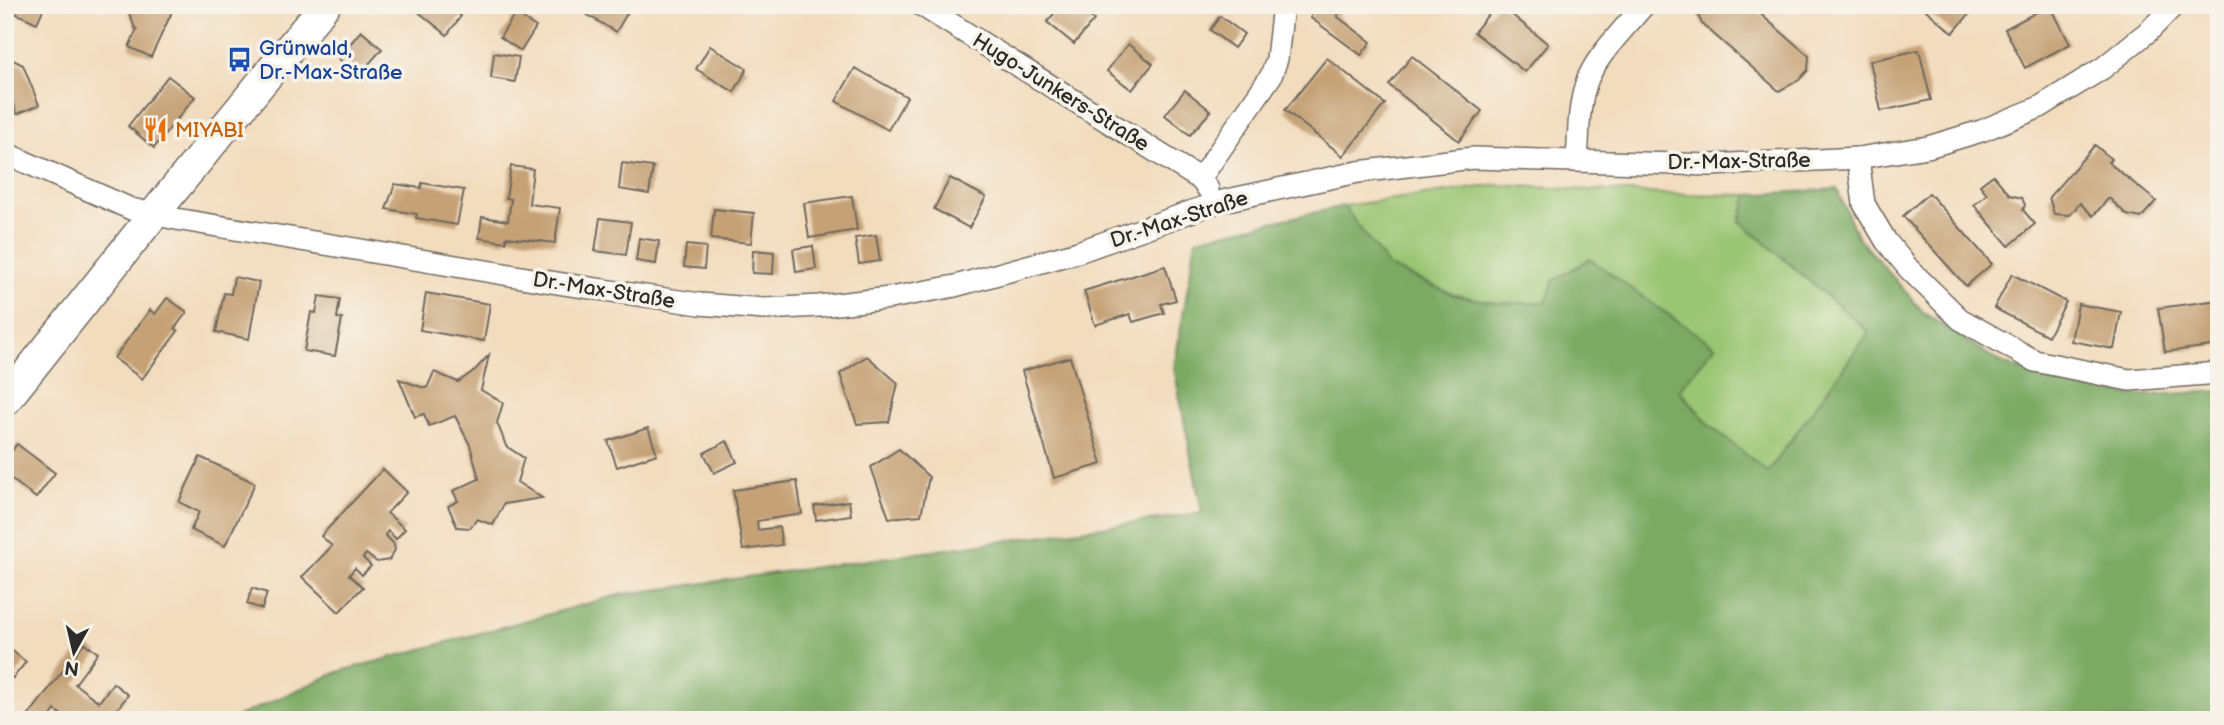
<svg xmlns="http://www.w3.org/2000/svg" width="2224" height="725" font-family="'Balsamiq Sans',sans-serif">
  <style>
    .green { fill: #9ac572; stroke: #62784e; stroke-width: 2 }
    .forest { fill: #7baa64; stroke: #536a48; stroke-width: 2 }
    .building { fill: #c5a176 }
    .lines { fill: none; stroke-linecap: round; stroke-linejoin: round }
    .street-casing { stroke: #71695e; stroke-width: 24 }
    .secondary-casing { stroke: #71695e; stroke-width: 33 }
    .street { stroke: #fff; stroke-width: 21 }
    .secondary { stroke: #fff; stroke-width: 30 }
    .labels { text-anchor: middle; stroke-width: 7; stroke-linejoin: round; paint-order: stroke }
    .transit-label { font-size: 21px; fill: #164399; stroke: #f7f3e8; text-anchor: start }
    .street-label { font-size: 21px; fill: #2b2b2b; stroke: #f7f3e8 }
    .food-label { font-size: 21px; fill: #c56008; stroke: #f7f3e8; text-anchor: start }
  </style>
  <rect width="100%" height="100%" fill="#f7f3e8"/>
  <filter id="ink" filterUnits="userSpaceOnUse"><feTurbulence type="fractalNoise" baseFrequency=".0143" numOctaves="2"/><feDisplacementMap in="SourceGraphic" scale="14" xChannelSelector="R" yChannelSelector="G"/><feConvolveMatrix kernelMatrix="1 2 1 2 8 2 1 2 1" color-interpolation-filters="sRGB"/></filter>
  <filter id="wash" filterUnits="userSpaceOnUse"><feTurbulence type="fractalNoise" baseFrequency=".00686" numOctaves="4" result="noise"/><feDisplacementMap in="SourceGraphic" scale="28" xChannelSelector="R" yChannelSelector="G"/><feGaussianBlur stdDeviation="1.57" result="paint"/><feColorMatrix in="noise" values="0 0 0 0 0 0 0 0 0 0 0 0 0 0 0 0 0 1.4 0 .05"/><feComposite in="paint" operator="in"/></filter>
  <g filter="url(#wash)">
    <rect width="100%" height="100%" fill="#f2dcbe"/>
    <polygon class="green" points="1497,185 1665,194 1748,195 1740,221 1869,332 1768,473 1710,426 1679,389 1714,346 1657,307 1497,303 1454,295 1389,267 1343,206"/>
    <polygon class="forest" points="1837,189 1857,236 1924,313 1998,361 2057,384 2136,396 2219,391 2219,720 230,720 338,672 619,595 1202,513 1174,368 1196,239 1343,206 1389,267 1454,295 1497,303 1546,303 1553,281 1590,259 1657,307 1715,346 1679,390 1710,426 1768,472 1869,332 1740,221 1748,195"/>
    <g id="blocks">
      <g class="building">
        <polygon points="19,5 45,5 37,23 15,13"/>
        <polygon points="126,5 167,5 171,14 151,57 129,47 137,29 135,28"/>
        <polygon points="410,5 447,5 461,16 447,35"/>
        <polygon points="571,5 632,5 616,32"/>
        <polygon points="1061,5 1077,5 1094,20 1074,44 1047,22"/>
        <polygon points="1312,5 1339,5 1338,17 1371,42 1361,55 1311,18"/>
        <polygon points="1496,5 1500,5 1548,44 1525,72 1474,32"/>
        <polygon points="1697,5 1750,5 1809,56 1808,70 1799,80 1779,91 1702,24 1697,13"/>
        <polygon points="1920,5 1977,5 1953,33"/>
        <polygon points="2050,5 2070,44 2025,68 2005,29"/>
        <polygon points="515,14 536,27 521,51 500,37"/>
        <polygon points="1220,16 1244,34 1234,48 1210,30"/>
        <polygon points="361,31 382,49 358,76 338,58"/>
        <polygon points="1128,44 1153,64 1132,90 1107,71"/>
        <polygon points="710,46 747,69 734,92 696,69"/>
        <polygon points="1919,50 1931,100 1881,111 1870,61"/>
        <polygon points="494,53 519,57 515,82 491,78"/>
        <polygon points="5,56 23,65 39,105 17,114 10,96 5,97"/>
        <polygon points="1412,56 1482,111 1459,141 1389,85"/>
        <polygon points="1327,58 1385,104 1343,156 1285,110"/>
        <polygon points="855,68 907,97 888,130 836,101"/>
        <polygon points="168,76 195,97 154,148 128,126"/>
        <polygon points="1185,90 1211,111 1190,135 1165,115"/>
        <polygon points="2095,145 2111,159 2108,162 2156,201 2141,218 2127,215 2109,198 2093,216 2080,203 2070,215 2054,214 2049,197"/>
        <polygon points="622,163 653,167 649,194 619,189"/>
        <polygon points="511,166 533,169 529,204 560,208 555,243 506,237 506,242 479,238 482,217 508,221 511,199 506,198"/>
        <polygon points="1993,175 2010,195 2022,198 2025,205 2023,210 2035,224 2009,246 1974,205 1987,194 1980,185"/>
        <polygon points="950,178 986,197 969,228 934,209"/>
        <polygon points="422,183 464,190 457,225 416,218 417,214 386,209 395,184 421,188"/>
        <polygon points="1929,193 1992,264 1966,286 1903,216"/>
        <polygon points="852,196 857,230 809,238 804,203"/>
        <polygon points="714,209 754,213 751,243 711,239"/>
        <polygon points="600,218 631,222 626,255 595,251"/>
        <polygon points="876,235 880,261 859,264 855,238"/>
        <polygon points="639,238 659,241 656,264 636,261"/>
        <polygon points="686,245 706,247 704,269 684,267"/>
        <polygon points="813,246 816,269 796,272 793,249"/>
        <polygon points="753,250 774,252 773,274 752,273"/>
        <polygon points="1165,266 1176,300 1161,304 1164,313 1133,322 1130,314 1095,325 1084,291"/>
        <polygon points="2012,274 2066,302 2048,336 1994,308"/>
        <polygon points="234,277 259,282 249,339 216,332 224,293 231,294"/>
        <polygon points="426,293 490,304 484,341 420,330"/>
        <polygon points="319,296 340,299 337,318 342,319 335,356 304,351 311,312 316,313"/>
        <polygon points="167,298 187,312 175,328 178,331 142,379 114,358 150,310 155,314"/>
        <polygon points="2219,300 2219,345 2165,352 2158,308"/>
        <polygon points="2078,304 2121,312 2114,349 2071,341"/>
        <polygon points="489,355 481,390 503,403 497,423 502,435 506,446 524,458 517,482 542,498 504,504 493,525 477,519 470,528 457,527 448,506 458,501 453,491 479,479 470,445 455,416 429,426 424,414 415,417 399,379 421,387 427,388 434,372 458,382 475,370"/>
        <polygon points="867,356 898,383 889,422 857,424 840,374"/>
        <polygon points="1070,357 1102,464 1054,478 1022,371"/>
        <polygon points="648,428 657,454 617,467 608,441"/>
        <polygon points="727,441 737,462 714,473 704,453"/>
        <polygon points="17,444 55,473 36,498 5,474 5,460"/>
        <polygon points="899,449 929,477 921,515 889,518 871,467"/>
        <polygon points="200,457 255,483 225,546 191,530 199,512 179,502"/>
        <polygon points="383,469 407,492 387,513 405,529 396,539 388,531 385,535 394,544 395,550 389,560 377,562 366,554 363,558 371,566 362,575 355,568 349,575 363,587 339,612 302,577 332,546 321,536"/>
        <polygon points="797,481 802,514 757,521 758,530 779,527 782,545 743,550 733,490"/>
        <polygon points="849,501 851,515 816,520 814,506"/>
        <polygon points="252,588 267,593 262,609 247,604"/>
        <polygon points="84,643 98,653 75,684 99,702 113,683 128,695 109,720 68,720 55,710 48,720 28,720 26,719"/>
        <polygon points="5,645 26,662 13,678 5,672"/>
      </g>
    </g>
  </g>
  <g filter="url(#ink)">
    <use href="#blocks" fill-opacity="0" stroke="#71695e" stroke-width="2"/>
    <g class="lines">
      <defs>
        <g id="street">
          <polyline points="921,5 1200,179"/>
          <polyline points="5,153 131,209 176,219 563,284 700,304 764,309 819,306 890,298 955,286 1078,252 1218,202 1358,172 1473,158 1710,165 1858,158 1928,147 1981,131 2040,107 2103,68 2150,30 2174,5"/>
          <polyline points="1858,158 1864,204 1886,241 1909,269 1960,319 2035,361 2129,380 2219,373"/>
          <path d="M1577,160C1579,135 1578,108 1586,84C1593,59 1627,26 1644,5"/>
          <polyline points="1208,189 1200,179 1271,76 1277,59 1283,5"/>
        </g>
        <polyline id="secondary" points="5,401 154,214 325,5"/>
      </defs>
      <use href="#street" class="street-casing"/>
      <use href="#secondary" class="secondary-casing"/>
      <use href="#street" class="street"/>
      <use href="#secondary" class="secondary"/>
    </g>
  </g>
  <defs>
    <symbol id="bus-bare" viewBox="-9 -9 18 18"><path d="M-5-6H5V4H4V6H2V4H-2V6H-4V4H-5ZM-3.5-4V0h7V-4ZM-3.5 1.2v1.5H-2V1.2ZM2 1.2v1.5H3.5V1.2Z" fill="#1a4fb4" stroke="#f7f3e8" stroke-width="2.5" paint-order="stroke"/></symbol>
    <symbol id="restaurant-bare" viewBox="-9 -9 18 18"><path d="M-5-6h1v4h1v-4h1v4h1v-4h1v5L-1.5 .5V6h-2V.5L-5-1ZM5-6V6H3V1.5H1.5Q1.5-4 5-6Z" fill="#e8710a" stroke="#f7f3e8" stroke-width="2.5" paint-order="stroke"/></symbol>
  </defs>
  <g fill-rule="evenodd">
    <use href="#bus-bare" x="222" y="42" width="35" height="35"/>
    <use href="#restaurant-bare" x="138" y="112" width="35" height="35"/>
  </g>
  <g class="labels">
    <g class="transit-label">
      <text x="259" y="55">Grünwald,<tspan x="259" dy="24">Dr.-Max-Straße</tspan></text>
    </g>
    <g class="street-label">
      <text transform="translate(1061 92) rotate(32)" y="7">Hugo-Junkers-Straße</text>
      <text transform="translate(1739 161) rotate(-1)" y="7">Dr.-Max-Straße</text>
      <text transform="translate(1179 219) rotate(-18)" y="7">Dr.-Max-Straße</text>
      <text transform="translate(604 290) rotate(9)" y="7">Dr.-Max-Straße</text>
    </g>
    <g class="food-label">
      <text x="175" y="137">MIYABI</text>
    </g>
  </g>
  <rect width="2224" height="725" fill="none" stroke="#f7f3e8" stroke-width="28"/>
  <g transform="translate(74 652) rotate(188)" stroke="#f7f3e8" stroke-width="5" paint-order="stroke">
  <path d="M0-5L12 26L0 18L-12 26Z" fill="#2b2b2b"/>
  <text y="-10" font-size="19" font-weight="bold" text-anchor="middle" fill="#2b2b2b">N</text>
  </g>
</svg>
